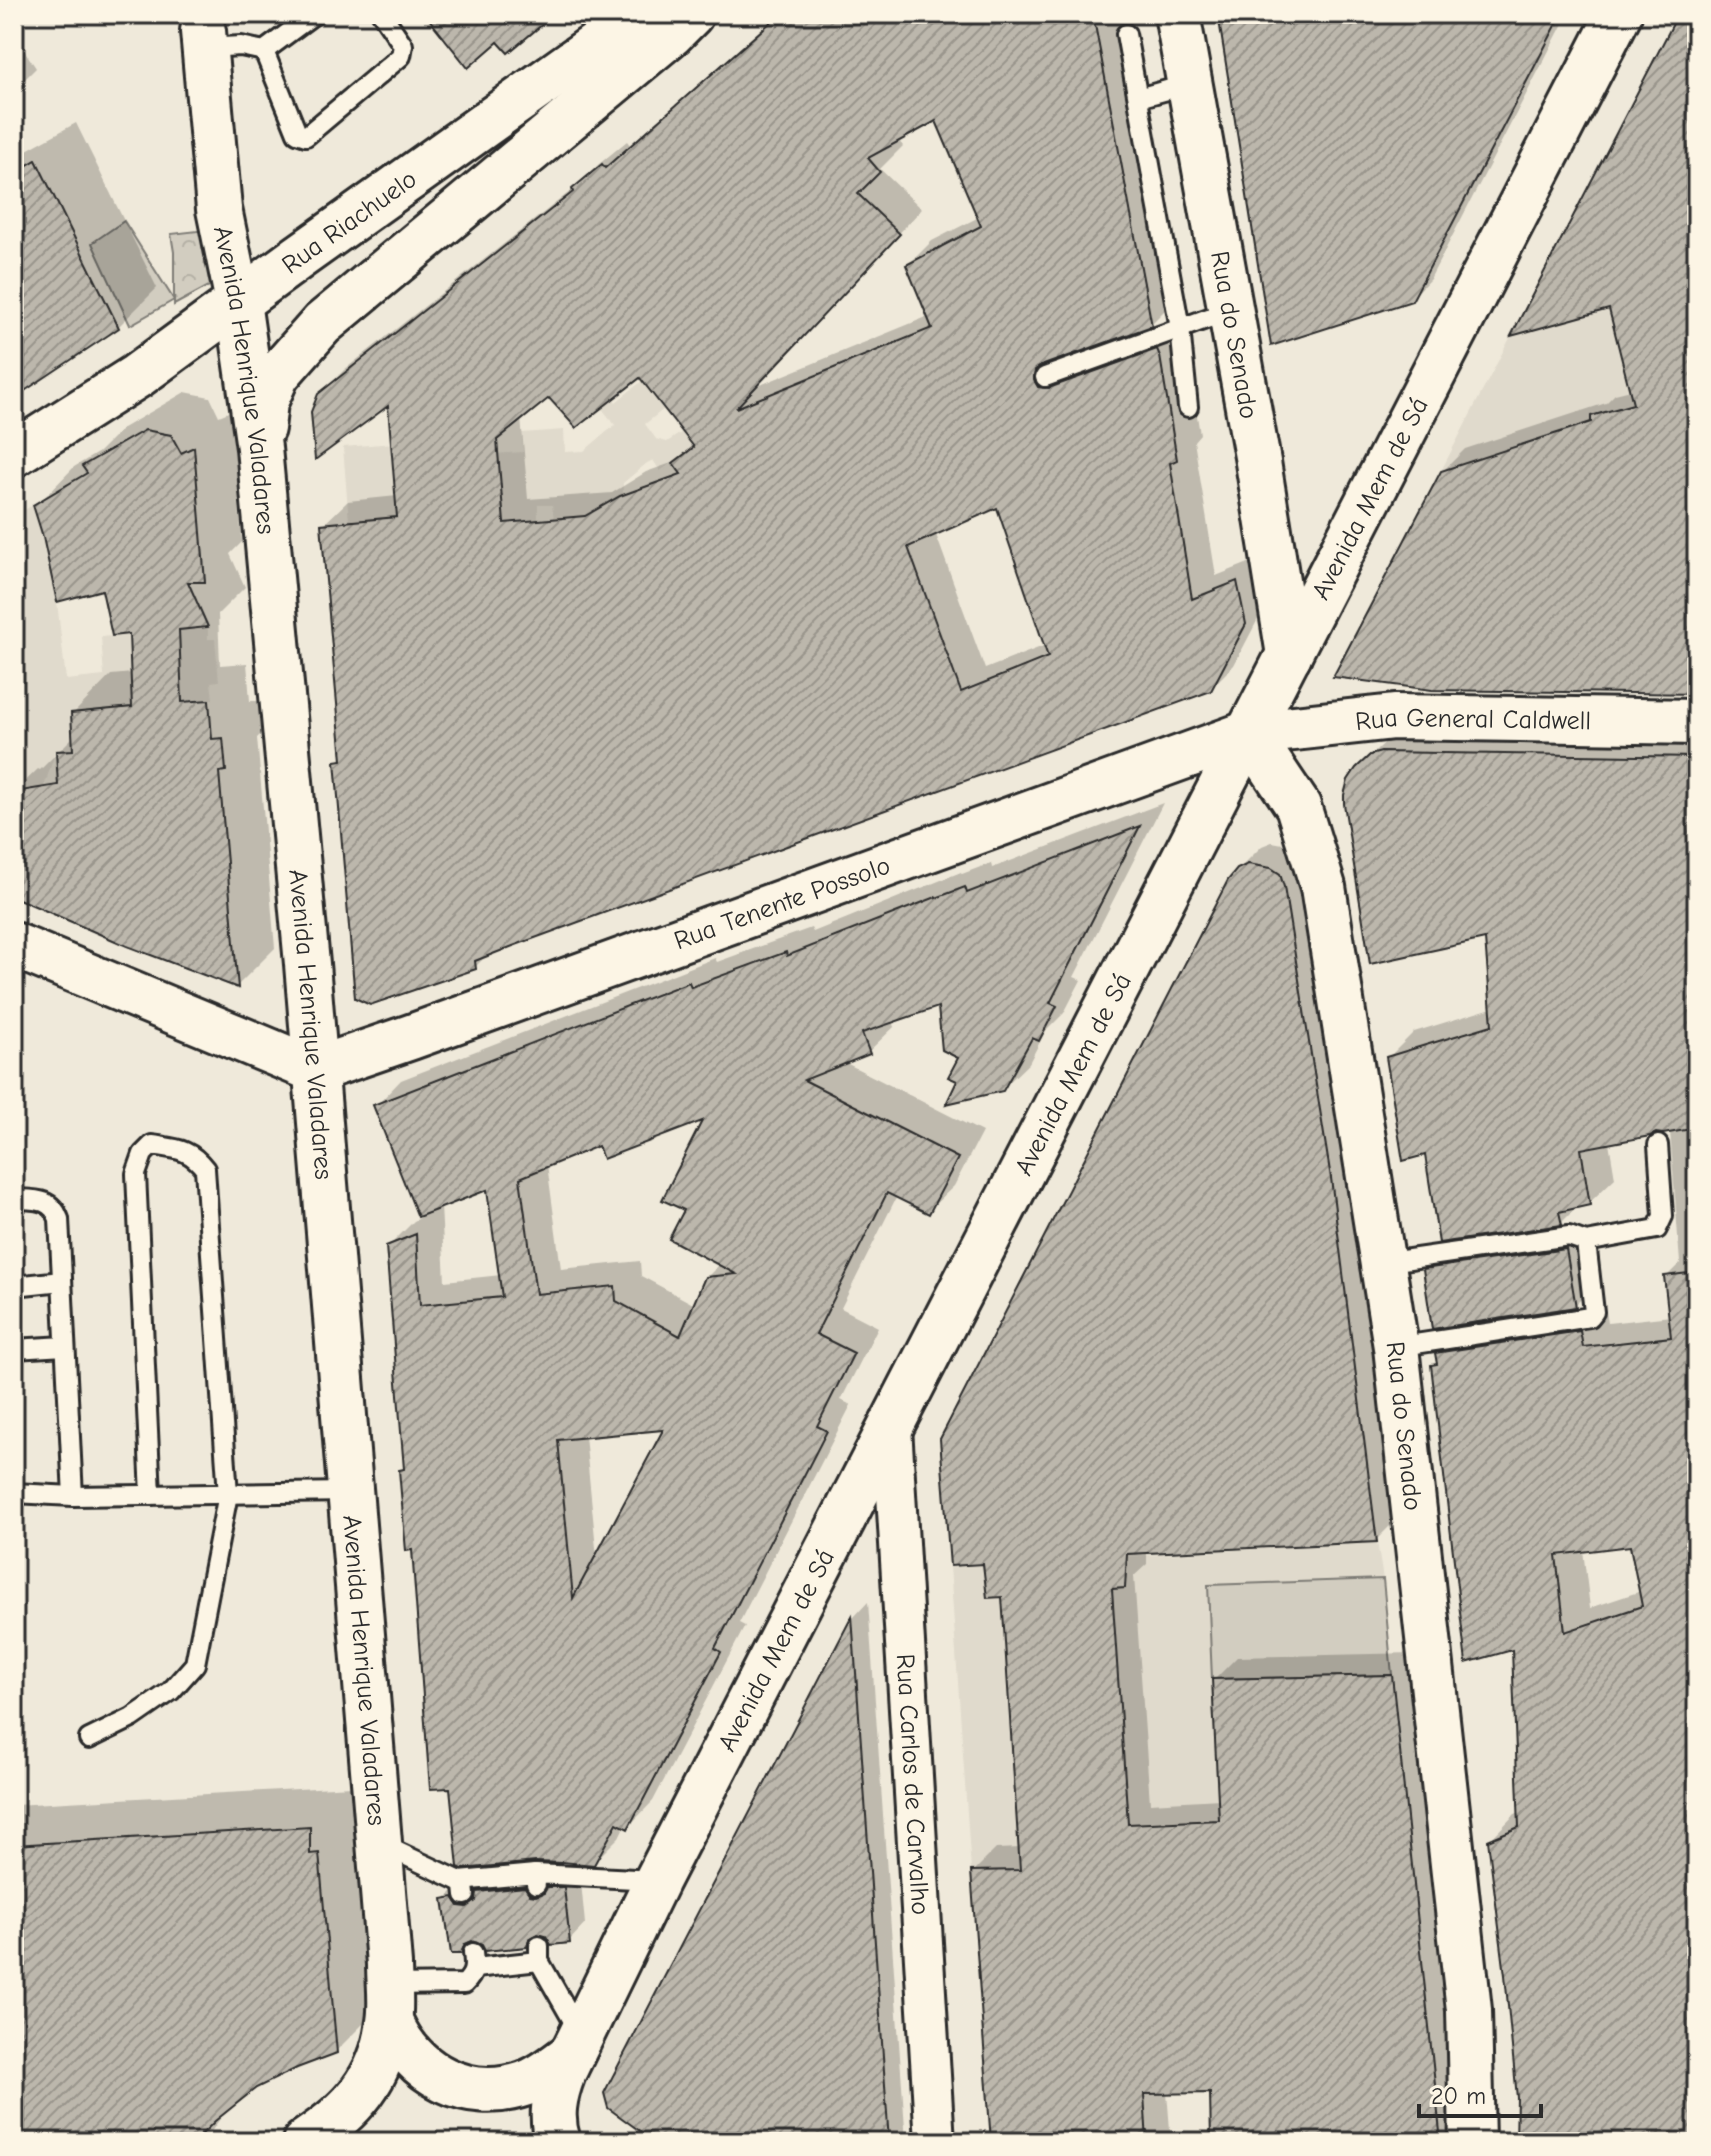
<svg xmlns="http://www.w3.org/2000/svg" width="1711" height="2156" font-family="'Comic Neue',sans-serif">
  <style>
    .built { fill: #e0dacc }
    .park { fill: url(#park-crowns); stroke: #7e7c76; stroke-width: 2 }
    .garden { fill: #d2cdc0; stroke: #7e7c76; stroke-width: 2 }
    .shadow { fill: #0003; fill-rule: evenodd }
    .building { fill: url(#building-hatch); stroke: #2b2b2b; stroke-width: 2; fill-rule: evenodd }
    .lines { fill: none; stroke-linecap: round; stroke-linejoin: round }
    .lane-casing { stroke: #2b2b2b; stroke-width: 24 }
    .street-casing { stroke: #2b2b2b; stroke-width: 44 }
    .secondary-casing { stroke: #2b2b2b; stroke-width: 50 }
    .lane { stroke: #fcf5e5; stroke-width: 18 }
    .street { stroke: #fcf5e5; stroke-width: 38 }
    .secondary { stroke: #fcf5e5; stroke-width: 44 }
    .labels { text-anchor: middle; stroke-width: 8; stroke-linejoin: round; paint-order: stroke }
    .street-label { font-size: 26px; fill: #2b2b2b; stroke: #fcf5e5 }
  </style>
  <defs>
    <pattern id="park-crowns" width="20" height="18" patternUnits="userSpaceOnUse" patternTransform="scale(2)"><rect width="20" height="18" fill="#d2cdc0"/><path d="M2 6a3 3 0 1 1 6 0M12 15a3 3 0 1 1 6 0" fill="none" stroke="#b4b0a5"/></pattern>
    <pattern id="building-hatch" width="6" height="6" patternUnits="userSpaceOnUse" patternTransform="scale(2)"><rect width="6" height="6" fill="#bcb7ac"/><path d="M-1 1l2-2M0 6l6-6M5 7l2-2" fill="none" stroke="#99958c"/></pattern>
  </defs>
  <rect width="100%" height="100%" fill="#efe9da"/>
  <filter id="ink" filterUnits="userSpaceOnUse"><feTurbulence type="fractalNoise" baseFrequency=".0125" numOctaves="2"/><feDisplacementMap in="SourceGraphic" scale="16" xChannelSelector="R" yChannelSelector="G"/><feConvolveMatrix kernelMatrix="1 2 1 2 8 2 1 2 1" color-interpolation-filters="sRGB"/></filter>
  <g filter="url(#ink)">
    <g class="built">
      <polygon points="485,262 599,380 616,402 642,381 664,409 645,424 656,439 667,442 682,432 694,448 660,471 653,460 647,463 623,483 623,495 587,516 554,519 552,505 538,505 538,519 519,521 504,522 503,509 349,522 343,447 447,439 449,457 523,452 522,433 564,430 565,452 584,451 615,425"/>
      <polygon points="1609,309 1633,404 1591,416 1591,422 1441,471 1511,336"/>
      <polygon points="33,505 43,537 57,602 66,680 104,676 101,637 208,627 208,639 215,639 219,681 211,682 213,699 71,713 73,750 56,751 37,807 14,860 14,516"/>
      <polygon points="1377,1542 1383,1579 1411,1862 971,1871 950,1566"/>
    </g>
    <polygon class="park" points="215,229 222,279 174,305 174,252 171,234"/>
    <g class="garden">
      <polygon points="124,221 174,300 130,325 92,243"/>
      <polygon points="1383,1579 1392,1675 1212,1679 1208,1585"/>
    </g>
    <g class="shadow">
      <path d="M779,14H1147L1131,21L1122,20L1175,300L1151,324L1058,357L1062,363L1183,331L1200,434L1194,441L1216,576L1261,558L1269,598L1234,665L1209,690L488,954L475,967L337,762L344,755L323,525L348,501L397,496L390,402L319,396L344,370L576,187L598,165L627,141L630,145ZM937,118L979,217L932,241L908,265L929,316L753,388L922,209L880,169L903,146L898,140ZM640,375L694,444L677,461L646,472L612,493L528,499L521,418L550,395ZM998,505L1046,645L985,669L935,532Z"/>
      <polygon points="1221,14 1568,14 1430,279 1411,299"/>
      <polygon points="1680,14 1697,14 1697,692 1442,472 1465,449 1606,403 1615,394 1631,390"/>
      <polygon points="14,35 36,68 14,90"/>
      <polygon points="76,123 157,288 118,327 14,396 14,157"/>
      <polygon points="185,392 210,397 219,416 231,411 242,542 230,554 245,587 218,614 220,665 247,663 250,701 261,701 264,731 257,738 275,948 237,986 14,894 14,792 38,769 40,770 55,755 58,754 58,752 74,736 73,714 111,675 133,673 131,632 103,587 36,506 74,467 99,452 123,428"/>
      <path d="M1398,730L1697,732V2142H1518L1519,2098L1490,1840L1515,1814L1520,1812L1514,1648L1433,1366L1438,1361L1437,1354L1463,1328L1605,1306L1608,1323L1671,1316L1666,1277L1680,1263L1670,1131H1658L1609,1142L1615,1178L1589,1203L1578,1206L1561,1223L1388,1058L1414,1032L1492,1008L1487,936L1357,769ZM1632,1544L1641,1591L1590,1608L1583,1550Z"/>
      <path d="M1163,803L1074,977L1081,980L1064,1013L1045,1032L1029,1063L1002,1089L959,1080L960,1057L940,1005L892,1021L894,1027L868,1052L844,1062L982,1132L954,1186L928,1211L897,1196L841,1308L878,1327L841,1400L851,1405L739,1623L745,1626L653,1801L628,1827L625,1825L619,1837L593,1863L452,1786L402,1470L406,1466L388,1247L414,1221L420,1218L376,1106L401,1080L715,958L717,962L811,928L813,932L961,872L962,874L991,863L992,868ZM706,1117L686,1210L721,1263L706,1278L695,1305L641,1276L640,1261L561,1269L547,1164L599,1143ZM488,1187L501,1275L445,1281L441,1206ZM666,1428L597,1558L585,1436Z"/>
      <polygon points="1272,842 1294,846 1302,852 1399,1517 1376,1540 1147,1551 1147,1564 1134,1576 1150,1803 1220,1799 1214,1680 1237,1657 1415,1653 1461,2142 1213,2142 1212,2091 1167,2092 1171,2142 993,2142 973,1872 996,1849 1021,1848 1238,870 1262,846"/>
      <polygon points="1573,1242 1583,1297 1575,1305 1425,1270 1433,1262"/>
      <polygon points="868,1602 906,2142 649,2142 606,2093 853,1618"/>
      <polygon points="351,1786 352,1813 360,1812 378,2009 336,2051 297,2066 255,2087 226,2110 204,2142 14,2142 14,1805"/>
      <polygon points="580,1872 585,1924 569,1941 539,1932 526,1945 473,1939 460,1952 445,1899 461,1883 470,1882 476,1890 480,1891 495,1876"/>
    </g>
    <g class="building">
      <polygon points="425,14 555,14 508,53 498,42 468,68"/>
      <path d="M780,14H1093L1152,326L1041,366L1035,370L1034,380L1038,387L1049,388L1157,349L1160,356L1177,460L1170,463L1192,599L1237,581L1246,624L1211,691L513,946L475,961L476,969L370,1005L355,998L335,761L342,760L321,524L397,517L388,406L315,460L311,412L318,394L573,192L572,189L602,164L605,168ZM936,121L981,226L906,265L932,328L736,408L900,234L858,194L880,172L868,158ZM640,378L694,447L673,463L681,474L620,496L585,516L504,523L497,440L549,398L576,428ZM997,508L1048,657L961,692L908,547Z"/>
      <polygon points="1218,14 1562,14 1412,301 1271,346"/>
      <polygon points="1678,14 1697,14 1697,694 1432,690 1333,677 1441,471 1591,422 1591,416 1633,404 1609,309 1511,336"/>
      <polygon points="36,160 119,328 14,398 14,173"/>
      <polygon points="145,430 171,435 181,453 194,447 205,582 188,582 208,627 179,630 182,702 209,700 212,739 223,738 226,771 219,772 238,988 127,946 14,897 14,792 58,785 56,751 73,750 71,713 132,707 129,634 112,636 102,590 57,602 43,537 33,505 87,473 82,466"/>
      <polygon points="1381,752 1697,757 1697,1128 1663,1134 1656,1133 1650,1136 1581,1149 1590,1205 1559,1212 1562,1225 1439,1243 1425,1155 1403,1161 1386,1057 1492,1025 1485,939 1370,964 1344,804 1344,795 1348,780 1356,768 1370,755"/>
      <path d="M1140,826L1050,1003L1057,1006L1039,1041L1032,1038L1003,1091L946,1104L957,1081L948,1077L958,1058L942,1050L938,1007L862,1033L870,1054L804,1080L958,1158L929,1214L887,1193L816,1334L854,1353L817,1426L827,1431L715,1648L721,1652L628,1829L617,1823L594,1865L562,1862V1863L536,1862L462,1869L458,1867L450,1788L430,1789L412,1550L406,1551L399,1470L404,1469L386,1246L416,1234L420,1305L502,1297L487,1190L418,1217L373,1105L689,982L691,987L786,952L787,956L936,897V898L965,887L967,893ZM702,1121L662,1200L684,1210L669,1239L736,1274L705,1277L680,1336L616,1301L615,1286L536,1294L520,1178L598,1146L603,1159ZM663,1430L573,1598L558,1440Z"/>
      <polygon points="1248,864 1271,868 1280,874 1284,887 1331,1178 1377,1542 1127,1554 1125,1588 1112,1589 1128,1824 1219,1820 1212,1679 1392,1675 1441,2142 1211,2142 1210,2093 1144,2094 1147,2142 991,2142 971,1871 1020,1870 1002,1597 987,1598 983,1564 950,1566 940,1439 1228,880 1237,869"/>
      <polygon points="1566,1249 1576,1307 1432,1329 1423,1269"/>
      <path d="M1697,1272V2142H1516L1517,2098L1505,1975L1488,1840L1519,1827L1512,1650L1466,1663L1431,1365L1437,1364L1435,1353L1580,1331L1583,1347L1671,1337L1664,1276ZM1630,1546L1642,1606L1565,1632L1556,1555Z"/>
      <polygon points="852,1616 889,2142 655,2142 608,2108 604,2093"/>
      <polygon points="310,1827 310,1854 319,1853 337,2053 297,2068 256,2088 215,2121 194,2142 14,2142 14,1845"/>
      <polygon points="525,1887 530,1895 536,1896 544,1893 547,1887 564,1887 570,1943 551,1945 546,1936 538,1934 529,1939 527,1947 485,1951 482,1945 472,1941 465,1944 461,1954 451,1954 443,1899 453,1897 459,1906 467,1907 476,1901 477,1892"/>
    </g>
    <g class="lines">
      <defs>
        <g id="lane">
          <polyline points="1126,34 1180,328 1188,407"/>
          <polyline points="205,48 241,46 264,51 297,133 306,136 401,56 403,45 382,14"/>
          <polyline points="264,51 314,14"/>
          <polyline points="1138,98 1189,84"/>
          <polyline points="1045,377 1231,310"/>
          <path d="M14,1199C34,1200 51,1197 59,1219L73,1496"/>
          <polyline points="1382,1263 1569,1236 1586,1242 1657,1229 1663,1216 1658,1145"/>
          <polyline points="14,1286 62,1281"/>
          <polyline points="1396,1347 1590,1317 1594,1312 1586,1242"/>
          <polyline points="14,1349 65,1346"/>
          <polyline points="14,1493 73,1496 350,1492"/>
          <path d="M89,1739L132,1718L171,1691L195,1664L228,1494L205,1169C189,1148 176,1149 152,1145L143,1154L136,1174L151,1495"/>
          <polyline points="381,1844 460,1881 464,1885 465,1895"/>
          <polyline points="460,1881 535,1874"/>
          <polyline points="536,1884 535,1874 655,1880"/>
          <polyline points="539,1946 539,1961 580,2033"/>
          <polyline points="475,1968 539,1961"/>
          <path d="M390,1985L464,1984C475,1974 475,1967 473,1953"/>
        </g>
        <g id="street">
          <path id="s1" d="M892,1427L935,2142"/>
        </g>
        <g id="secondary">
          <path id="s2" d="M1177,14L1258,462L1289,655"/>
          <path id="s3" d="M203,31L219,209L238,302L259,448L307,964L389,1964C389,1983 392,2003 389,2022C382,2079 352,2111 305,2142"/>
          <polyline points="262,428 265,402 277,375 322,324 672,33 691,14"/>
          <path id="s4" d="M14,454L137,376L299,257L640,14"/>
          <path id="s5" d="M1249,733L1298,806L1323,887L1396,1347L1469,2010L1472,2142"/>
          <polyline points="14,945 315,1070"/>
          <path id="s6" d="M315,1070L411,1037L1249,733L1394,717L1697,722"/>
          <path d="M390,2021C413,2074 467,2103 524,2084C542,2078 557,2065 572,2054"/>
          <path id="s7" d="M558,2142C550,2117 554,2097 563,2073L657,1880L1619,14"/>
        </g>
      </defs>
      <use href="#lane" class="lane-casing"/>
      <use href="#street" class="street-casing"/>
      <use href="#secondary" class="secondary-casing"/>
      <use href="#lane" class="lane"/>
      <use href="#street" class="street"/>
      <use href="#secondary" class="secondary"/>
    </g>
  </g>
  <g class="labels">
    <g class="street-label">
      <text dy="9" stroke="none"><textPath href="#s4" startOffset="408">Rua Riachuelo</textPath></text>
      <text dy="9" stroke="none"><textPath href="#s2" startOffset="326">Rua do Senado</textPath></text>
      <text dy="9" stroke="none"><textPath href="#s3" startOffset="352">Avenida Henrique Valadares</textPath></text>
      <text dy="9" stroke="none"><textPath href="#s7" startOffset="1840">Avenida Mem de Sá</textPath></text>
      <text dy="9" stroke="none"><textPath href="#s6" startOffset="1218">Rua General Caldwell</textPath></text>
      <text dy="9" stroke="none"><textPath href="#s6" startOffset="496">Rua Tenente Possolo</textPath></text>
      <text dy="9" stroke="none"><textPath href="#s3" startOffset="1000">Avenida Henrique Valadares</textPath></text>
      <text dy="9" stroke="none"><textPath href="#s7" startOffset="1192">Avenida Mem de Sá</textPath></text>
      <text dy="9" stroke="none"><textPath href="#s5" startOffset="718">Rua do Senado</textPath></text>
      <text dy="9" stroke="none"><textPath href="#s7" startOffset="544">Avenida Mem de Sá</textPath></text>
      <text dy="9" stroke="none"><textPath href="#s3" startOffset="1648">Avenida Henrique Valadares</textPath></text>
      <text dy="9" stroke="none"><textPath href="#s1" startOffset="358">Rua Carlos de Carvalho</textPath></text>
    </g>
  </g>
  <rect width="1711" height="2156" fill="none" stroke="#fcf5e5" stroke-width="48"/>
  <rect x="24" y="24" width="1663" height="2108" fill="none" stroke="#2b2b2b" stroke-width="3" filter="url(#ink)"/>
  <path d="M1419 2104v12h122v-12" fill="none" stroke="#2b2b2b" stroke-width="4"/>
  <text x="1431" y="2104" font-size="24" fill="#2b2b2b" stroke="#fcf5e5" stroke-width="6" paint-order="stroke">20 m</text>
</svg>
